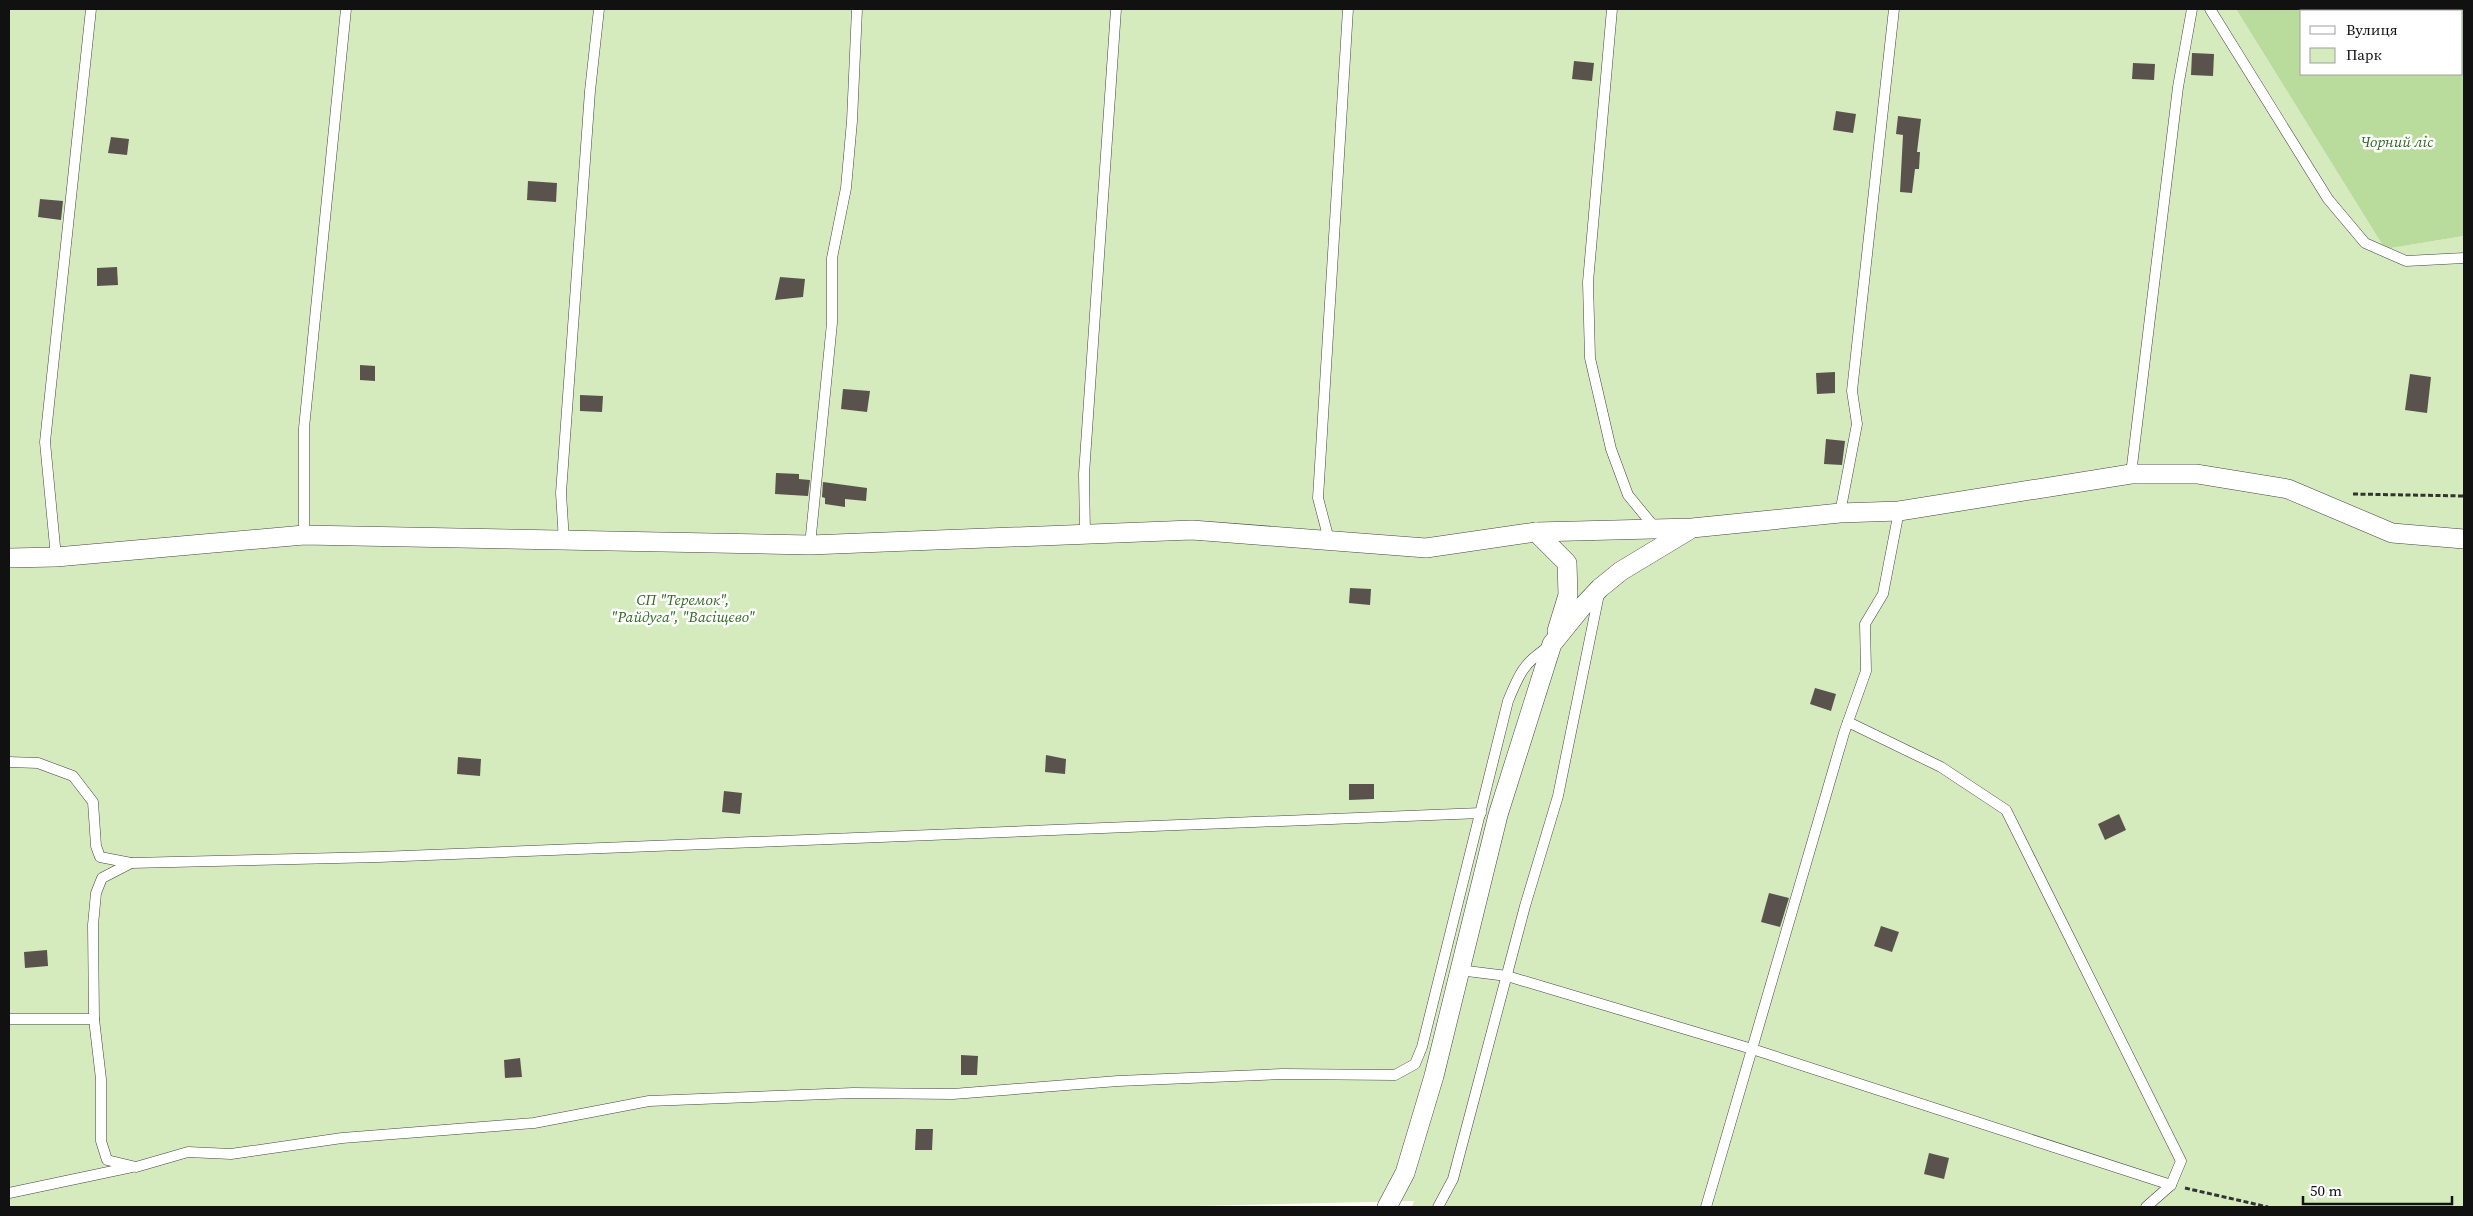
<svg xmlns="http://www.w3.org/2000/svg" width="2473" height="1216" font-family="'Source Serif 4',serif">
  <style>
    .green { fill: #d5ebbd }
    .forest { fill: #b9dc9c; fill-rule: evenodd }
    .building { fill: #5a524d }
    .lines { fill: none; stroke-linecap: round; stroke-linejoin: round }
    .lane-casing { stroke: #444; stroke-width: 11 }
    .street-casing { stroke: #444; stroke-width: 20 }
    .path { stroke: #333; stroke-width: 3; stroke-dasharray: 5 2.5; stroke-linecap: butt }
    .lane { stroke: #fff; stroke-width: 10 }
    .street { stroke: #fff; stroke-width: 19 }
    .labels { text-anchor: middle; stroke-width: 5; stroke-linejoin: round; paint-order: stroke }
    .park-label { font-size: 15px; font-style: italic; fill: #2f6b1f; stroke: #fff }
  </style>
  <rect width="100%" height="100%" fill="#fffdf5"/>
  <polygon class="green" points="9,9 2236,9 2385,249 2464,236 2464,1207 1412,1207 1414,1201 1149,1207 9,1207"/>
  <path class="forest" d="M2236,9H2464V236L2385,249ZM2302,11H2462V74H2302Z"/>
  <g class="building">
    <polygon points="2192,53 2214,54 2213,76 2191,75"/>
    <polygon points="1574,61 1594,63 1592,81 1572,79"/>
    <polygon points="2133,63 2155,64 2154,80 2132,79"/>
    <polygon points="1836,111 1856,114 1853,133 1833,130"/>
    <polygon points="1898,116 1921,119 1917,152 1920,152 1919,169 1915,169 1912,193 1900,192 1903,135 1896,134"/>
    <polygon points="111,137 129,139 127,155 108,153"/>
    <polygon points="528,181 557,183 556,202 527,200"/>
    <polygon points="40,199 63,201 61,220 38,217"/>
    <polygon points="117,267 118,285 97,286 97,268"/>
    <polygon points="780,277 805,279 803,297 775,300"/>
    <polygon points="360,365 375,366 375,381 360,380"/>
    <polygon points="1835,372 1835,393 1817,394 1816,373"/>
    <polygon points="2410,374 2431,377 2427,413 2405,410"/>
    <polygon points="843,389 870,391 867,412 841,409"/>
    <polygon points="580,395 603,396 602,412 580,411"/>
    <polygon points="1826,439 1845,441 1842,465 1824,464"/>
    <polygon points="776,473 799,474 799,479 810,480 808,496 775,494"/>
    <polygon points="823,482 867,488 866,501 845,499 845,507 825,504 825,498 822,497"/>
    <polygon points="1350,588 1371,589 1370,605 1349,603"/>
    <polygon points="1815,688 1836,694 1831,711 1810,704"/>
    <polygon points="1046,755 1066,759 1065,774 1045,772"/>
    <polygon points="458,757 481,759 480,776 457,774"/>
    <polygon points="1349,784 1374,784 1374,799 1349,800"/>
    <polygon points="724,791 742,793 740,814 722,812"/>
    <polygon points="2119,814 2126,830 2105,840 2098,824"/>
    <polygon points="1769,893 1789,898 1780,927 1761,922"/>
    <polygon points="1881,926 1899,932 1892,952 1874,946"/>
    <polygon points="47,950 48,966 25,968 24,952"/>
    <polygon points="961,1055 978,1056 977,1075 961,1075"/>
    <polygon points="520,1058 522,1077 505,1078 504,1060"/>
    <polygon points="916,1129 933,1129 932,1150 915,1150"/>
    <polygon points="1929,1153 1949,1158 1944,1179 1924,1174"/>
  </g>
  <g class="lines">
    <defs>
      <g id="lane">
        <polyline points="1612,9 1588,282 1590,358 1611,449 1628,495 1656,529"/>
        <polyline points="2210,9 2328,199 2365,243 2406,261 2464,258"/>
        <polyline points="2131,474 2178,87 2192,9"/>
        <polyline points="1840,513 1857,424 1852,391 1894,9"/>
        <polyline points="1085,534 1084,474 1116,9"/>
        <polyline points="304,535 304,428 346,9"/>
        <polyline points="1329,540 1318,498 1348,9"/>
        <polyline points="564,541 561,493 590,91 599,9"/>
        <polyline points="810,545 832,323 832,258 846,188 852,121 857,9"/>
        <polyline points="56,557 45,442 91,9"/>
        <polyline points="1848,722 1941,767 2006,810 2181,1161 2171,1185 2146,1207"/>
        <polyline points="9,762 38,763 73,776 93,802 96,846 100,857 131,863 379,857 1481,813"/>
        <path d="M131,863L102,878L96,893L93,925L94,1019L101,1079V1141L107,1160L136,1167L188,1152L231,1154L342,1138L534,1123L649,1101L853,1093L953,1094L1118,1081L1282,1074L1395,1075L1415,1064L1422,1047L1508,701C1519,674 1524,662 1550,646"/>
        <polyline points="1459,970 1507,976 1752,1049 2171,1185"/>
        <polyline points="9,1019 94,1019"/>
        <polyline points="9,1193 132,1167"/>
        <polyline points="1438,1207 1453,1179 1525,906 1558,796 1599,594"/>
        <polyline points="1706,1207 1844,733 1866,671 1865,624 1883,594 1899,511"/>
      </g>
      <g id="street">
        <polyline points="1536,532 1567,563 1568,595 1557,631"/>
        <polyline points="9,558 56,557 304,535 810,545 1192,530 1426,548 1536,532 1692,528 1840,513 1899,511 2131,474 2197,474 2288,489 2392,533 2464,539"/>
        <polyline points="1387,1207 1405,1173 1434,1076 1498,815 1552,644 1582,607 1600,588 1621,571 1689,530"/>
      </g>
    </defs>
    <use href="#lane" class="lane-casing"/>
    <use href="#street" class="street-casing"/>
    <g class="path">
      <polyline points="2353,494 2464,496"/>
      <polyline points="2185,1188 2268,1207"/>
    </g>
    <use href="#lane" class="lane"/>
    <use href="#street" class="street"/>
  </g>
  <g class="labels">
    <g class="park-label">
      <text x="2397" y="147">Чорний ліс</text>
      <text x="683" y="605">СП "Теремок",<tspan x="683" dy="17">"Райдуга", "Васіщєво"</tspan></text>
    </g>
  </g>
  <rect width="2473" height="1216" fill="none" stroke="#111111" stroke-width="20"/>
  <rect x="2300" y="10" width="162" height="65" fill="#ffffff" stroke="#a0a0a0"/>
  <rect x="2310" y="26" width="25" height="8" fill="#ffffff" stroke="#a0a0a0"/>
  <text x="2346" y="35" font-size="15" fill="#111111">Вулиця</text>
  <rect x="2310" y="48" width="25" height="15" fill="#d5ebbd" stroke="#a0a0a0"/>
  <text x="2346" y="60" font-size="15" fill="#111111">Парк</text>
  <path d="M2303 1196v8h149v-8" fill="none" stroke="#111111" stroke-width="2.5"/>
  <text x="2310" y="1196" font-size="15" fill="#111111" stroke="#ffffff" stroke-width="4" paint-order="stroke">50 m</text>
</svg>
